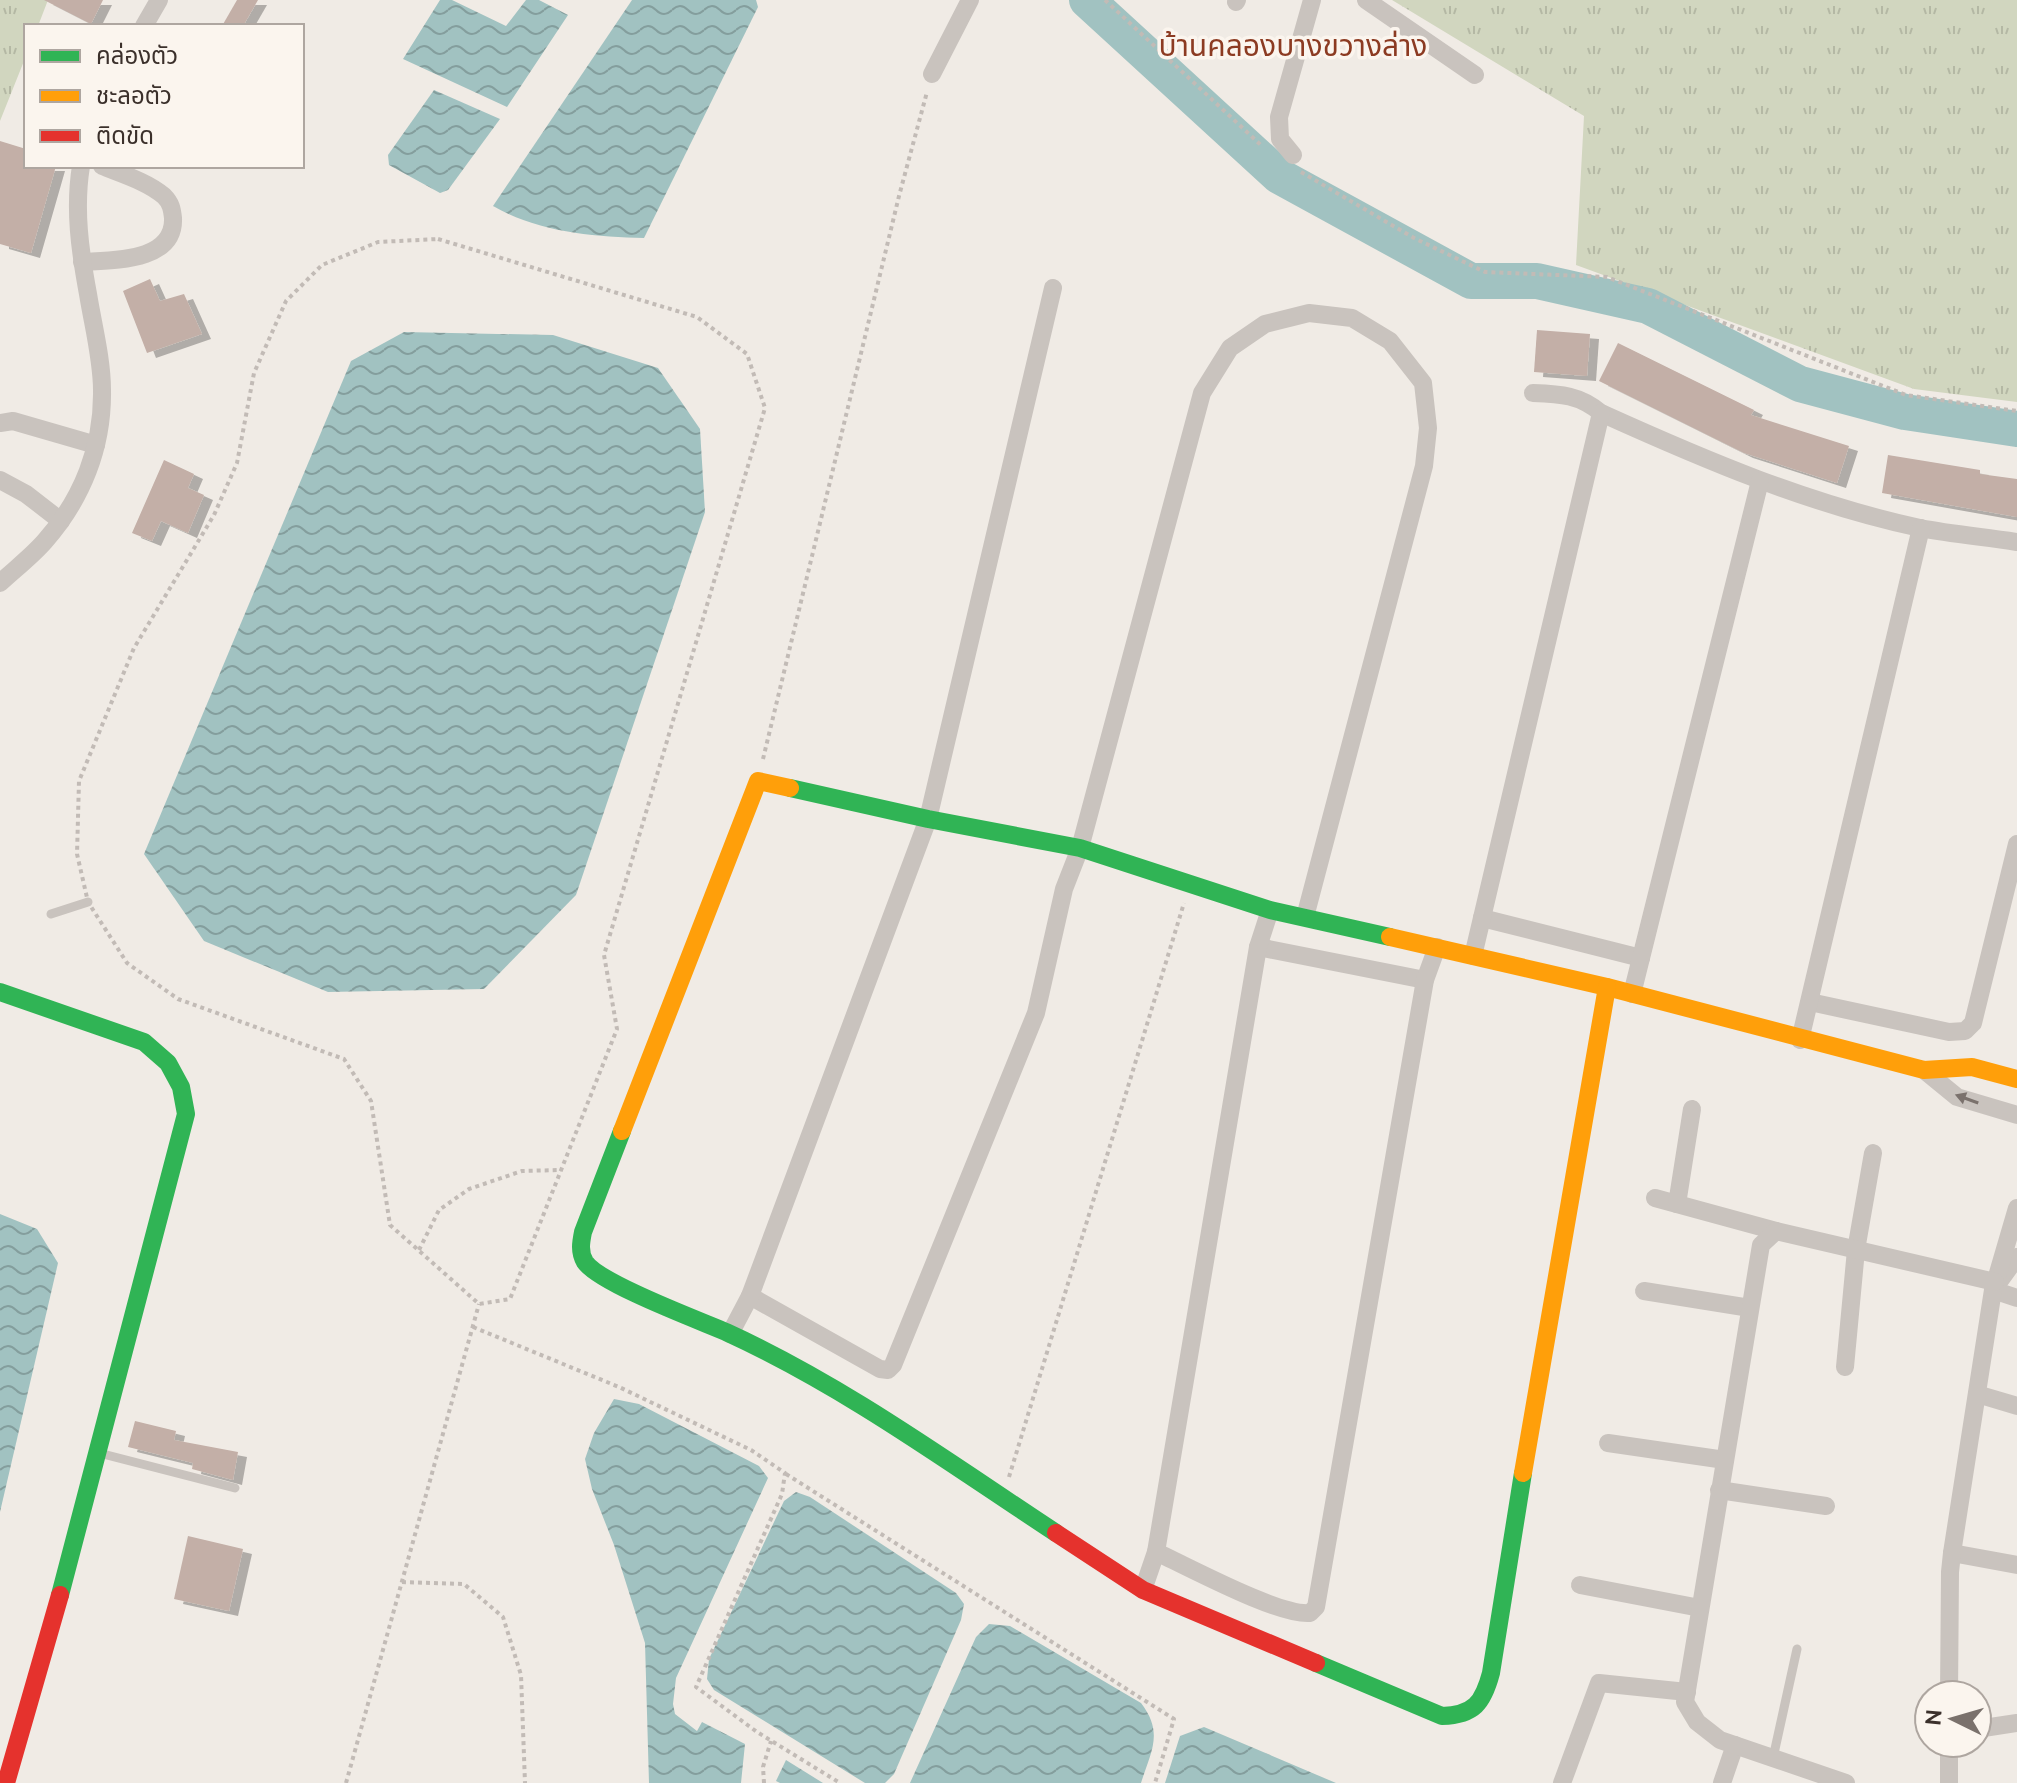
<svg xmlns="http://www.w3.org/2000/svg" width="2017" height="1783" font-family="Ubuntu,'Noto Sans Thai',sans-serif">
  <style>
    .grass { fill: url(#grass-tufts) }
    .water { fill: url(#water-waves) }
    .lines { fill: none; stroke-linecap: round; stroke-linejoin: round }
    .river { stroke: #a1c2c1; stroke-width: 36 }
    .building { fill: #c3afa7; filter: url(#shadow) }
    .path { stroke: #c2bbb6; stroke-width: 4; stroke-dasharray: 4 4; stroke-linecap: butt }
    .lane { stroke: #c9c3be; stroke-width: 9 }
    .street { stroke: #c9c3be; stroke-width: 18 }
    .fast { stroke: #30b455; stroke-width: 18 }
    .slow { stroke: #ff9f0a; stroke-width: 18 }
    .jam { stroke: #e5322d; stroke-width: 18 }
    .oneway { fill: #7b726d }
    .labels { text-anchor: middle; stroke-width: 7; stroke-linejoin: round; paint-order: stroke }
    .quarter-label { font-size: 30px; fill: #8c3b22; stroke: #fbf5ee }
  </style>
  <defs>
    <pattern id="grass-tufts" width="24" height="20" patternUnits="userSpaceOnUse" patternTransform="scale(2)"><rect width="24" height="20" fill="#d1d6bf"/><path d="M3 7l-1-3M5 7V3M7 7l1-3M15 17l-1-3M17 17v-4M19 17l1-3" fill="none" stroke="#b4b8a4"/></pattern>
    <pattern id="water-waves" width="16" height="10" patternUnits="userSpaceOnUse" patternTransform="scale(2)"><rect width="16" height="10" fill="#a1c2c1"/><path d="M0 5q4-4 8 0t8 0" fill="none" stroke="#849e9d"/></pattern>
    <filter id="shadow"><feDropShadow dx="9" dy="5" stdDeviation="0" flood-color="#0004"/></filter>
  </defs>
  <rect width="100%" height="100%" fill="#f0ebe5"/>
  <g class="grass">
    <polygon points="0,0 48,0 38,26 26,26 26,56 0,121"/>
    <polygon points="1392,0 2017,0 2017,402 1914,389 1576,265 1584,116"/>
  </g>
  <g class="water">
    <polygon points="440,0 452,0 506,26 526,0 539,0 568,15 507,107 403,59"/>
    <path d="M632,0H756L758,7L644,238C593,237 538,232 493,206Z"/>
    <polygon points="434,90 500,119 448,190 440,193 389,165 388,155"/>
    <polygon points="404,332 553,335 658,368 700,429 705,512 576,895 484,989 328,992 204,941 144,854 351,361"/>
    <polygon points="0,1214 37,1229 58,1263 0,1512"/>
    <polygon points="614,1399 639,1404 759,1466 768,1478 676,1678 673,1704 675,1714 697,1731 702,1722 745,1744 741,1783 649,1783 645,1643 614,1545 592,1489 585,1459 594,1433"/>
    <polygon points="796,1492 810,1497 956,1593 964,1604 961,1620 894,1774 885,1783 865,1783 714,1690 707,1679 709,1659 784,1501"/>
    <path d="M989,1624L1010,1626L1141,1703C1164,1733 1151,1751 1141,1783H910L976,1637Z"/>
    <polygon points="1204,1727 1336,1783 1165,1783 1180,1736"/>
    <polygon points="786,1760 823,1783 780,1783 776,1781"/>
  </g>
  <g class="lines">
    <polyline class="river" points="1087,0 1279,176 1471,281 1537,281 1648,306 1800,384 1905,412 2017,429"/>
  </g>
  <g class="building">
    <polygon points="44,0 103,0 91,24"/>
    <polygon points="237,0 258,0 243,26 222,26"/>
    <polygon points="0,141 26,149 26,166 56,166 31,253 0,244"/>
    <polygon points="150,279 160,301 184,294 202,334 147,353 123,291"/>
    <polygon points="1537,330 1590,334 1587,376 1534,372"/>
    <polygon points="1618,343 1754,410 1751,415 1849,446 1837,483 1744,453 1599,381"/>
    <polygon points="1888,455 1980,470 1980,474 2017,479 2017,517 1882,493"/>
    <polygon points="164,460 194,474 188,488 204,495 188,533 161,521 152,541 132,533"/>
    <polygon points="135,1421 176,1431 174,1440 238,1452 233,1480 192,1469 193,1463 128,1447"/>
    <polygon points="188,1536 243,1549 229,1611 174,1599"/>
  </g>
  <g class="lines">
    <g class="path">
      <polyline points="1105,0 1263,147"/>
      <polyline points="1301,172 1414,238 1485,272 1607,277 1906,395 2017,411"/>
      <polygon points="438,239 697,317 747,354 765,408 604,955 617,1029 510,1299 479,1304 390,1225 371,1101 344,1059 178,999 127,963 88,902 77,854 79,781 134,648 214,515 237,463 254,373 286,301 322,265 378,242"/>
      <polyline points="763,759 899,196 927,92"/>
      <polyline points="419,1250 439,1210 469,1189 522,1171 561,1170"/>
      <polyline points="473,1327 619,1387 751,1450 785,1473 782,1494 696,1687 757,1732 840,1783"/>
      <polyline points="786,1474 1174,1719 1155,1783"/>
      <polyline points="1009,1477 1184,903"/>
      <polyline points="402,1582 464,1584 503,1617 521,1675 525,1783"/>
      <polyline points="346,1783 479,1304"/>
      <polyline points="764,1783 763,1767 771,1741"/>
    </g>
    <g class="lane">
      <polyline points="51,914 88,902"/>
      <polyline points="99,1453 235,1488"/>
      <polyline points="1773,1758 1797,1649"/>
    </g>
    <g class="street">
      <polyline points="1366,0 1475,75"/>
      <polyline points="1236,2 1237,0"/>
      <polyline points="144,26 159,0"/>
      <polyline points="932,74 970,0"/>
      <polyline points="1293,155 1280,139 1279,117 1312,0"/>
      <path d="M82,262C113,260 175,262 173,218C172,209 171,203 164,196C148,182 122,174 102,166"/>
      <path d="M1533,393C1561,394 1580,395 1601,413C1705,460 1808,504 1920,528C1951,534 1985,537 2017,542"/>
      <polyline points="0,423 13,421 96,445"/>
      <polyline points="0,480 26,494 61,521"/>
      <path d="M0,583C15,569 32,556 45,541C82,499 103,447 102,390C102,359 93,325 88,294C80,251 74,209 81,166"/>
      <polyline points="1482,918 1641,958"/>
      <polyline points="1258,947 1425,980"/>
      <polyline points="1473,956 1601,413"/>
      <polyline points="1632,994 1760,481"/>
      <polyline points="1810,1002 1949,1032 1965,1031 1973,1023 2017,844"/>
      <polyline points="1800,1040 1921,528"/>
      <polyline points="1924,1070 1957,1097 2017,1115"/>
      <polyline points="1655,1198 1776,1231"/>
      <polyline points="1677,1204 1692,1109"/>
      <polyline points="2017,1257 1993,1290 2017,1298"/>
      <polyline points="1644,1291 1750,1308"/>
      <polyline points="750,1296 880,1369 888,1370 893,1365 1036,1013 1064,889 1080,848 1202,393 1230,348 1265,324 1309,313 1352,318 1390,341 1423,383 1428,428 1424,466 1305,917"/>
      <polyline points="730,1334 750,1296 928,819 1053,288"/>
      <polyline points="1845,1367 1856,1250 1873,1153"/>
      <polyline points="1977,1394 2017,1406"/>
      <polyline points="1608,1443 1725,1460"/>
      <polyline points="1719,1490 1826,1506"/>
      <path d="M1156,1552C1189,1567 1279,1616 1310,1613L1316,1607L1425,980L1437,947"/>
      <polyline points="1952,1553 2017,1565"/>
      <polyline points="1580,1585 1700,1608"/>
      <polyline points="1143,1590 1156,1552 1258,947 1270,910"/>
      <polyline points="1949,1695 1950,1572 1952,1553 1993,1290 2017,1208"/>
      <polyline points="1977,1729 2017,1723"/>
      <polyline points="1562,1783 1599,1683 1687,1692"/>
      <polyline points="1722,1783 1735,1745"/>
      <polyline points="1846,1783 1720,1740 1697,1722 1685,1702 1761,1245 1776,1231 1995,1282"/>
      <polyline points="1949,1783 1949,1743"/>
    </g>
    <g class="fast">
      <polyline points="790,788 928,819 1080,848 1270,910 1390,937"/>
      <polyline points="0,992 144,1042 168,1063 181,1087 186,1114 60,1595"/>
      <path d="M622,1131L583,1232C581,1242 579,1252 585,1262C599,1283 698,1320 726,1332C844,1386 948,1462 1056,1533"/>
      <path d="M1316,1663L1442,1716C1474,1715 1483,1703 1491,1673L1523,1473"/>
    </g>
    <g class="slow">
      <polyline points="1390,937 1607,987 1924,1070 1972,1067 2017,1079"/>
      <polyline points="622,1131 758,781 790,788"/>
      <polyline points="1523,1473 1607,987"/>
    </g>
    <g class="jam">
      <polyline points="1056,1533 1143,1590 1316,1663"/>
      <polyline points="6,1783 60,1595"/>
    </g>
  </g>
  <defs><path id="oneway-solid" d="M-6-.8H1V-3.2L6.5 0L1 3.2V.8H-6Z" transform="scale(2)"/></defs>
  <use class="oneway" href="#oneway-solid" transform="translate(1967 1099) rotate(-160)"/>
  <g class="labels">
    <g class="quarter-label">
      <text x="1293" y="56">บ้านคลองบางขวางล่าง</text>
    </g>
  </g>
  <rect x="24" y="24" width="280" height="144" fill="#fbf5ee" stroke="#aea6a0" stroke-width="2"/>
  <rect x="40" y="50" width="40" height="12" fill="#30b455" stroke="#aea6a0" stroke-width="2"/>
  <text x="96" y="64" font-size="24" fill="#3b302b">คล่องตัว</text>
  <rect x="40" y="90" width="40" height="12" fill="#ff9f0a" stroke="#aea6a0" stroke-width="2"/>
  <text x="96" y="104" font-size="24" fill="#3b302b">ชะลอตัว</text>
  <rect x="40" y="130" width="40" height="12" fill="#e5322d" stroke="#aea6a0" stroke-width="2"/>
  <text x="96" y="144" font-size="24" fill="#3b302b">ติดขัด</text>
  <g transform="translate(1953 1719) rotate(275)"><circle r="38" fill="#fbf5ee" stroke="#aea6a0" stroke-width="2"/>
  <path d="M0-6L14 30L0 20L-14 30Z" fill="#7a716c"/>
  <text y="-12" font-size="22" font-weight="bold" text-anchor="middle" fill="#3b302b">N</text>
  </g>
</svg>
